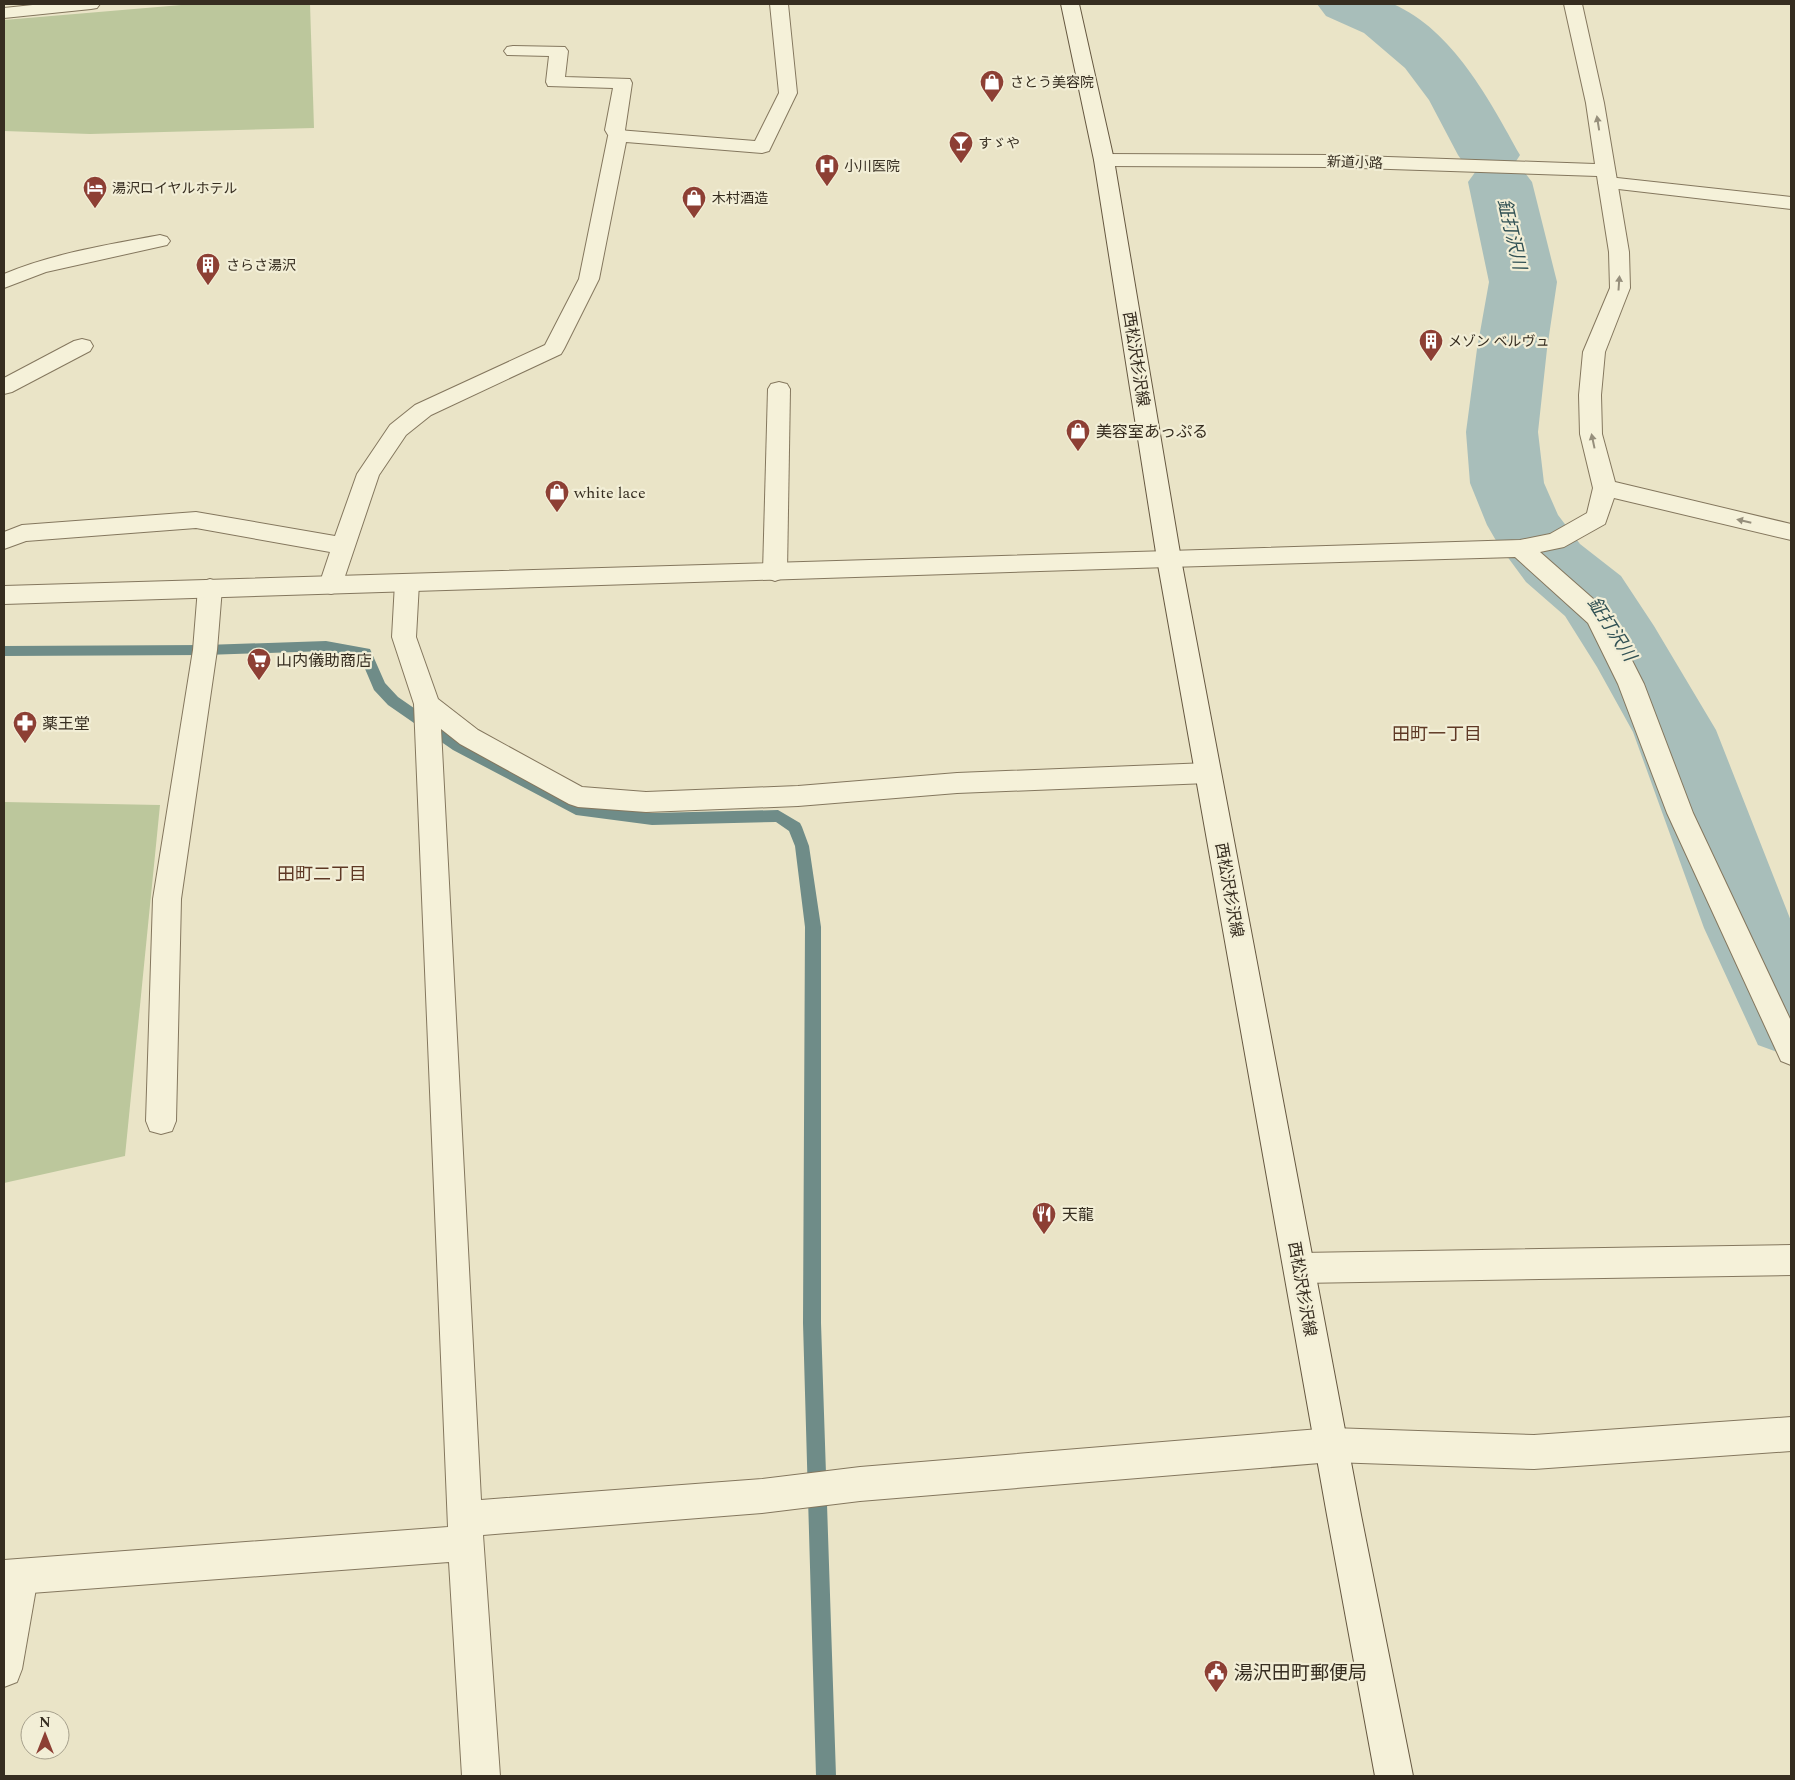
<svg xmlns="http://www.w3.org/2000/svg" width="1795" height="1780" font-family="Spectral,'Noto Sans JP',serif">
  <style>
    .green { fill: #bcc79c }
    .lines { fill: none; stroke-linecap: round; stroke-linejoin: round }
    .stream { fill: #6f8c88; fill-rule: evenodd }
    .river { fill: #a8beba; fill-rule: evenodd }
    .service-casing { stroke: #84775e; stroke-width: 2 }
    .minor-casing { stroke: #84775e; stroke-width: 2 }
    .tertiary-casing { stroke: #84775e; stroke-width: 2 }
    .secondary-casing { stroke: #665841; stroke-width: 2 }
    .service { fill: #f5f1d9; fill-rule: evenodd }
    .minor { fill: #f5f1d9; fill-rule: evenodd }
    .tertiary { fill: #f5f1d9; fill-rule: evenodd }
    .secondary { fill: #f5f1d9; fill-rule: evenodd }
    .oneway { fill: #968f7c }
    .labels { text-anchor: middle; stroke-width: 4.5; stroke-linejoin: round; paint-order: stroke }
    .far-poi-label { font-size: 14px; fill: #362d20; stroke: #f2eed6; text-anchor: start }
    .far-street-label { font-size: 14px; fill: #362d20; stroke: #f2eed6 }
    .street-label { font-size: 16px; fill: #362d20; stroke: #f2eed6 }
    .poi-label { font-size: 16px; fill: #362d20; stroke: #f2eed6; text-anchor: start }
    .water-label { font-size: 18px; font-style: italic; fill: #315154; stroke: #f2eed6 }
    .neighbourhood-label { font-size: 18px; fill: #5e3824; stroke: #f2eed6 }
    .near-poi-label { font-size: 19px; fill: #362d20; stroke: #f2eed6; text-anchor: start }
  </style>
  <rect width="100%" height="100%" fill="#eae4c7"/>
  <g class="green">
    <polygon points="193,4 310,4 314,128 90,134 4,131 4,20"/>
    <polygon points="4,802 160,805 125,1156 4,1183"/>
  </g>
  <g class="lines">
    <polygon class="stream" points="326,641 370,649 385,683 398,697 463,742 583,806 652,813 778,810 800,823 802,827 809,846 821,927 821,1323 836,1776 816,1776 803,1323 805,927 795,846 789,831 776,822 652,825 576,815 453,750 388,705 374,690 360,657 326,651 205,655 4,656 4,646 205,645"/>
    <path class="river" d="M1317,4H1393C1453,30 1490,101 1520,155L1513,166L1522,169L1532,182L1557,282L1547,349L1538,432L1544,483L1558,515L1580,544L1621,576L1654,626L1716,730L1791,921V1057L1758,1045L1704,928L1633,732L1597,667L1565,616L1526,582L1498,544L1487,525L1470,483L1466,432L1477,349L1489,282L1468,182L1476,171L1467,168L1458,155L1429,100L1405,68L1364,33L1326,16Z"/>
    <defs>
      <g id="service">
        <polygon points="513,46 565,47 568,51 565,77 630,79 632,83 625,130 628,136 625,140 618,142 611,140 605,130 613,88 548,86 546,82 549,56 507,55 504,51 507,47"/>
        <polygon points="1608,177 1791,197 1791,209 1601,187 1598,183 1601,179"/>
        <polygon points="779,382 787,384 790,389 787,572 783,578 775,581 767,578 763,572 768,389 771,384"/>
        <polygon points="20,1559 32,1565 38,1577 22,1669 17,1682 4,1687 4,1574 8,1565"/>
      </g>
      <g id="minor">
        <polygon points="42,4 100,4 97,8 91,9 4,18 4,8"/>
        <polygon points="770,4 788,4 797,93 769,151 762,153 626,142 599,279 564,349 561,354 431,415 406,435 379,475 340,591 331,594 322,591 319,585 330,552 196,528 26,541 4,549 4,532 22,525 196,512 335,536 357,474 390,425 415,405 545,345 579,279 608,136 611,132 618,130 755,141 779,93"/>
        <polygon points="1564,4 1582,4 1604,103 1629,252 1630,288 1605,352 1601,395 1602,434 1615,482 1791,524 1791,540 1614,498 1605,524 1564,547 1540,552 1607,611 1644,684 1693,813 1791,1021 1791,1065 1781,1061 1667,813 1618,684 1588,623 1515,557 1169,567 1161,565 1157,559 1161,553 1169,551 1520,540 1550,534 1587,513 1593,488 1580,434 1579,395 1583,352 1610,288 1609,252 1597,176 1330,167 1104,166 1097,164 1094,160 1097,156 1104,154 1330,155 1595,164 1586,103"/>
        <path d="M160,235L167,237L170,241L167,245L46,272L4,288V274C54,253 107,245 160,235Z"/>
        <polygon points="82,339 90,341 93,346 90,351 12,392 4,394 4,378 74,341"/>
        <polygon points="407,574 416,577 419,583 416,637 438,699 478,730 582,787 646,792 798,786 957,773 1208,763 1217,766 1221,773 1217,780 1208,783 957,793 798,806 646,812 578,807 569,804 460,744 441,729 481,1500 762,1479 860,1467 1332,1428 1534,1435 1791,1417 1791,1451 1534,1469 1332,1462 860,1501 762,1513 483,1535 500,1776 462,1776 449,1562 4,1595 4,1560 448,1527 414,704 392,637 395,583 398,577"/>
        <polygon points="210,579 219,582 222,588 217,650 181,899 176,1121 172,1131 161,1134 150,1131 146,1121 153,899 193,650 198,588 201,582"/>
        <polygon points="1791,1245 1791,1275 1300,1283 1289,1279 1284,1268 1289,1257 1300,1253"/>
      </g>
      <polygon id="tertiary" points="1169,551 1177,553 1181,559 1177,565 1169,567 4,604 4,586"/>
      <polygon id="secondary" points="1061,4 1079,4 1114,160 1181,559 1361,1515 1413,1776 1375,1776 1327,1515 1157,559 1094,160"/>
    </defs>
    <use href="#service" class="service-casing"/>
    <use href="#minor" class="minor-casing"/>
    <use href="#tertiary" class="tertiary-casing"/>
    <use href="#secondary" class="secondary-casing"/>
    <use href="#service" class="service"/>
    <use href="#minor" class="minor"/>
    <use href="#tertiary" class="tertiary"/>
    <use href="#secondary" class="secondary"/>
  </g>
  <defs><path id="oneway-solid" d="M-6-.8H1V-3.2L6.5 0L1 3.2V.8H-6Z" transform="scale(1.25)"/></defs>
  <g class="oneway">
    <use href="#oneway-solid" transform="translate(1598 123) rotate(-99)"/>
    <use href="#oneway-solid" transform="translate(1619 283) rotate(-86)"/>
    <use href="#oneway-solid" transform="translate(1593 441) rotate(-102)"/>
    <use href="#oneway-solid" transform="translate(1744 521) rotate(-167)"/>
  </g>
  <defs>
    <symbol id="shop-pin" viewBox="-11 -11 22 30"><path d="M0 17L-7.5 6A9.5 9.5 0 1 1 7.5 6Z" fill="#8d3f34" stroke="#f2eed6"/><path d="M-5-2.5h2.3a2.7 3.5 0 0 1 5.4 0H5L5.5 6h-11ZM-1.5-2.5h3a1.5 2.3 0 0 0-3 0Z" fill="#fff"/></symbol>
    <symbol id="bar-pin" viewBox="-11 -11 22 30"><path d="M0 17L-7.5 6A9.5 9.5 0 1 1 7.5 6Z" fill="#8d3f34" stroke="#f2eed6"/><path d="M-6-5H6L.8 .8V4.5H3.5V6h-7V4.5H-.8V.8Z" fill="#fff"/></symbol>
    <symbol id="hospital-pin" viewBox="-11 -11 22 30"><path d="M0 17L-7.5 6A9.5 9.5 0 1 1 7.5 6Z" fill="#8d3f34" stroke="#f2eed6"/><path d="M-5-5h3v3.5h4V-5h3V5h-3V1.5h-4V5h-3Z" fill="#fff"/></symbol>
    <symbol id="hotel-pin" viewBox="-11 -11 22 30"><path d="M0 17L-7.5 6A9.5 9.5 0 1 1 7.5 6Z" fill="#8d3f34" stroke="#f2eed6"/><path d="M-6-4.5h1.5V1H6V5H4.5V3h-9V5H-6ZM-4 0a1.8 1.8 0 1 1 3.6 0ZM.5 0V-2.5h3Q6-2.5 6 0Z" fill="#fff"/></symbol>
    <symbol id="building-pin" viewBox="-11 -11 22 30"><path d="M0 17L-7.5 6A9.5 9.5 0 1 1 7.5 6Z" fill="#8d3f34" stroke="#f2eed6"/><path d="M-4-6H4V6H1V3H-1V6H-4ZM-2.5-4.3h1.7v1.8h-1.7ZM.8-4.3h1.7v1.8H.8ZM-2.5-1h1.7V.8h-1.7ZM.8-1h1.7V.8H.8Z" fill="#fff"/></symbol>
    <symbol id="supermarket-pin" viewBox="-11 -11 22 30"><path d="M0 17L-7.5 6A9.5 9.5 0 1 1 7.5 6Z" fill="#8d3f34" stroke="#f2eed6"/><path d="M-6-5.5h2.5l.6 2H6L4.5 2H-2.5L-4.4-4H-6ZM-1.5 3.2a1.3 1.3 0 1 0 .1 0ZM3 3.2a1.3 1.3 0 1 0 .1 0Z" fill="#fff"/></symbol>
    <symbol id="pharmacy-pin" viewBox="-11 -11 22 30"><path d="M0 17L-7.5 6A9.5 9.5 0 1 1 7.5 6Z" fill="#8d3f34" stroke="#f2eed6"/><path d="M-2-6h4v4h4v4h-4v4h-4v-4h-4v-4h4Z" fill="#fff"/></symbol>
    <symbol id="restaurant-pin" viewBox="-11 -11 22 30"><path d="M0 17L-7.5 6A9.5 9.5 0 1 1 7.5 6Z" fill="#8d3f34" stroke="#f2eed6"/><path d="M-5-6h1v4h1v-4h1v4h1v-4h1v5L-1.5 .5V6h-2V.5L-5-1ZM5-6V6H3V1.5H1.5Q1.5-4 5-6Z" fill="#fff"/></symbol>
    <symbol id="civic-pin" viewBox="-11 -11 22 30"><path d="M0 17L-7.5 6A9.5 9.5 0 1 1 7.5 6Z" fill="#8d3f34" stroke="#f2eed6"/><path d="M-.6-6.5H3V-4.5H.6V-3L4-1V1h2V6H-6V1h2V-1L-.6-3ZM-1.2 2.5V6h2.4V2.5Z" fill="#fff"/></symbol>
  </defs>
  <g fill-rule="evenodd">
    <use href="#shop-pin" x="978" y="68" width="28" height="38"/>
    <use href="#bar-pin" x="947" y="129" width="28" height="38"/>
    <use href="#hospital-pin" x="813" y="152" width="28" height="38"/>
    <use href="#hotel-pin" x="81" y="174" width="28" height="38"/>
    <use href="#shop-pin" x="680" y="184" width="28" height="38"/>
    <use href="#building-pin" x="194" y="251" width="28" height="38"/>
    <use href="#building-pin" x="1417" y="327" width="28" height="38"/>
    <use href="#shop-pin" x="1064" y="417" width="28" height="38"/>
    <use href="#shop-pin" x="543" y="478" width="28" height="38"/>
    <use href="#supermarket-pin" x="245" y="646" width="28" height="38"/>
    <use href="#pharmacy-pin" x="11" y="709" width="28" height="38"/>
    <use href="#restaurant-pin" x="1030" y="1200" width="28" height="38"/>
    <use href="#civic-pin" x="1202" y="1658" width="28" height="38"/>
  </g>
  <g class="labels">
    <g class="far-poi-label">
      <text x="1010" y="87">さとう美容院</text>
      <text x="978" y="148">すゞや</text>
      <text x="844" y="171">小川医院</text>
      <text x="112" y="193">湯沢ロイヤルホテル</text>
      <text x="712" y="203">木村酒造</text>
      <text x="226" y="270">さらさ湯沢</text>
      <text x="1448" y="346">メゾン ベルヴュ</text>
    </g>
    <g class="far-street-label">
      <text transform="translate(1355 162) rotate(2)" y="5">新道小路</text>
    </g>
    <g class="street-label">
      <text transform="translate(1137 359) rotate(81)" y="6">西松沢杉沢線</text>
      <text transform="translate(1230 890) rotate(80)" y="6">西松沢杉沢線</text>
      <text transform="translate(1303 1289) rotate(80)" y="6">西松沢杉沢線</text>
    </g>
    <g class="poi-label">
      <text x="1096" y="437">美容室あっぷる</text>
      <text x="574" y="498">white lace</text>
      <text x="276" y="666">山内儀助商店</text>
      <text x="42" y="729">薬王堂</text>
      <text x="1062" y="1220">天龍</text>
    </g>
    <g class="water-label">
      <text transform="translate(1512 234) rotate(77)" y="6">鉦打沢川</text>
      <text transform="translate(1612 629) rotate(57)" y="6">鉦打沢川</text>
    </g>
    <g class="neighbourhood-label">
      <text x="1437" y="740">田町一丁目</text>
      <text x="322" y="880">田町二丁目</text>
    </g>
    <g class="near-poi-label">
      <text x="1234" y="1679">湯沢田町郵便局</text>
    </g>
  </g>
  <rect width="1795" height="1780" fill="none" stroke="#362d20" stroke-width="10"/>
  <g transform="translate(45 1735)"><circle r="24" fill="#f2eed6" stroke="#a7a18d"/>
  <path d="M0-4L9 19L0 12L-9 19Z" fill="#8d3f34"/>
  <text y="-8" font-size="14" font-weight="bold" text-anchor="middle" fill="#362d20">N</text>
  </g>
</svg>
